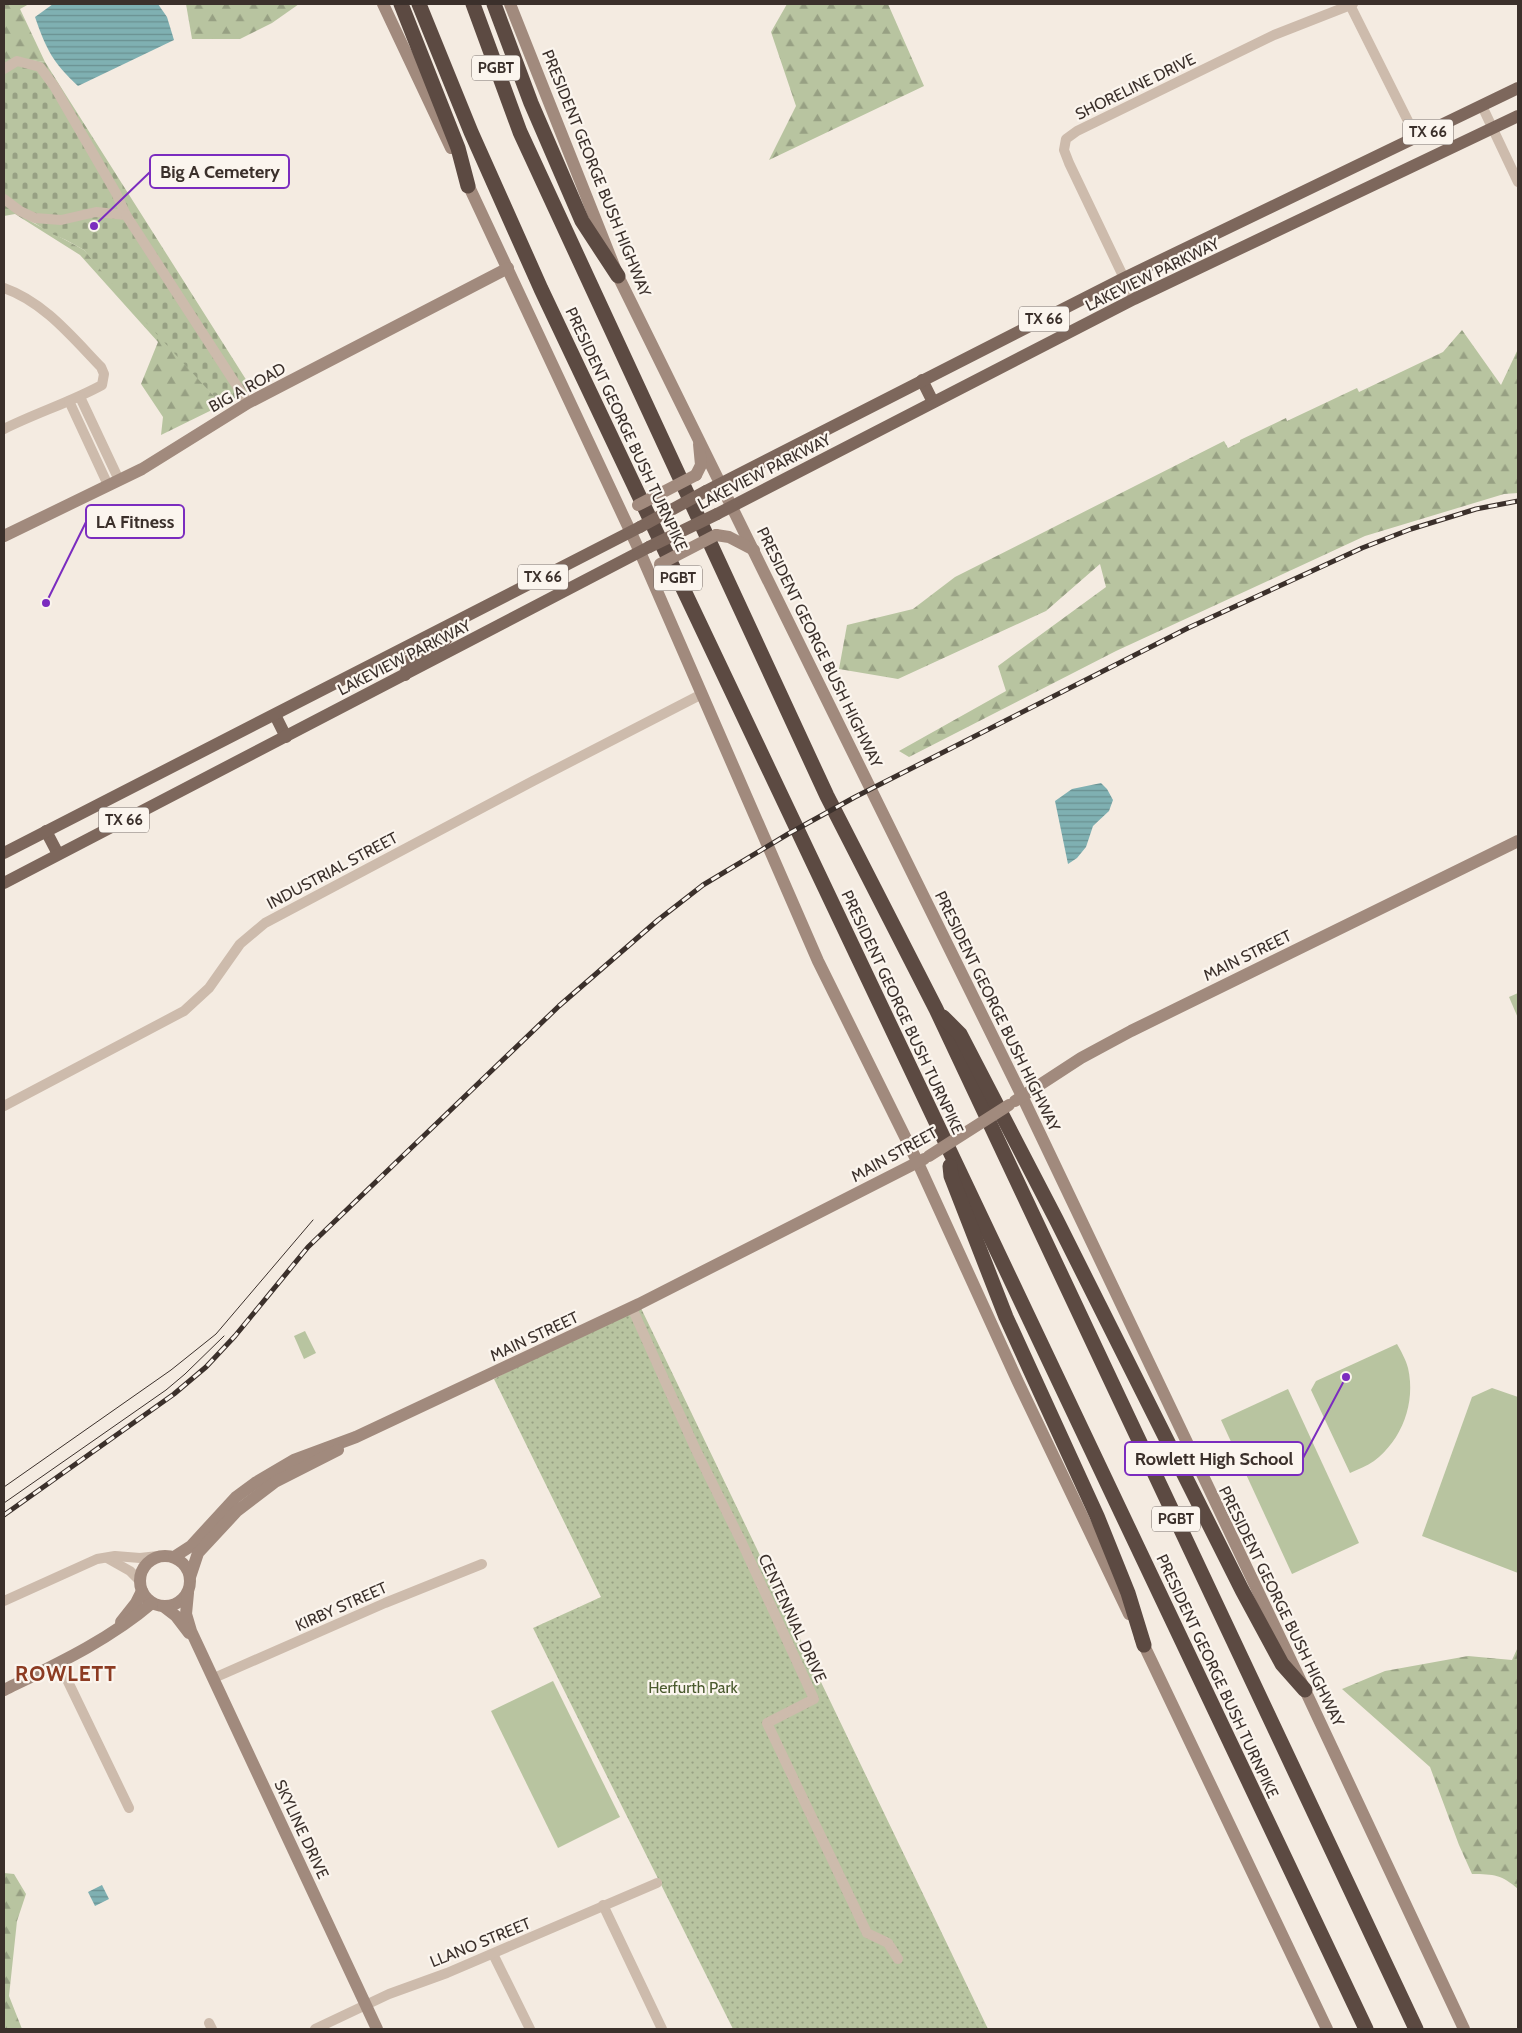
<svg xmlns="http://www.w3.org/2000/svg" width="1522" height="2033" font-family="Cabin,sans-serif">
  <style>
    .grass { fill: #b8c4a0 }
    .forest { fill: url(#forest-firs) }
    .cemetery { fill: url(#cemetery-stones) }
    .park { fill: url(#park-dots) }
    .water { fill: url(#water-rules) }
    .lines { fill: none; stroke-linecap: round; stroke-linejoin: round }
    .street { stroke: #cdbbac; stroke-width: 10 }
    .secondary { stroke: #a18a7d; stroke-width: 12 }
    .primary { stroke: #7d675c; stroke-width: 12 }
    .highway { stroke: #5c4a42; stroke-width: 15 }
    .tram { stroke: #3b302b; stroke-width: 1 }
    .rail-casing { stroke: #3b302b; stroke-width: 5 }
    .rail { stroke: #fbf5ee; stroke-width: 3; stroke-dasharray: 9; stroke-linecap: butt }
    .secondary-bridge { stroke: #a18a7d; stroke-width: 12 }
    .primary-bridge { stroke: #7d675c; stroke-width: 12 }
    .labels { text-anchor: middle; stroke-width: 4.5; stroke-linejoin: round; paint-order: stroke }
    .shield { fill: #fbf5ee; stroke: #756b66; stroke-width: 1 }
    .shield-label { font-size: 15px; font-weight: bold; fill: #3b302b }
    .street-label { font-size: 16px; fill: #3b302b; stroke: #fbf5ee }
    .park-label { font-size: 16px; fill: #4a5a2e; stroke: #fbf5ee }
    .district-label { font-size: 21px; font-weight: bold; letter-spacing: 1px; fill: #8c3b22; stroke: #fbf5ee }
    .leader { fill: none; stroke: #7b2cbf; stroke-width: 2 }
    .callout-dot { fill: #7b2cbf; stroke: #fbf5ee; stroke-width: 2 }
    .callout { fill: #fbf5ee; stroke: #7b2cbf; stroke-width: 2 }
    .callout-label { font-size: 18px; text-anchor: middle; font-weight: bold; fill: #3b302b }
  </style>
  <defs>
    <pattern id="forest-firs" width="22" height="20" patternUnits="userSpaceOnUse" patternTransform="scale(1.25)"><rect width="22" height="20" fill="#b8c4a0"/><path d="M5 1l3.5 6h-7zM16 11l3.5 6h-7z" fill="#97a083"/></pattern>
    <pattern id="cemetery-stones" width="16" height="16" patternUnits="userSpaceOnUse" patternTransform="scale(1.25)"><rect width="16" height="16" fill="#b8c4a0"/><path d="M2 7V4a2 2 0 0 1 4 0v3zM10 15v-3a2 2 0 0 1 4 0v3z" fill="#97a083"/></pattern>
    <pattern id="park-dots" width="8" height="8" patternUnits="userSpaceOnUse" patternTransform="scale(1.25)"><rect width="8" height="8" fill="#b8c4a0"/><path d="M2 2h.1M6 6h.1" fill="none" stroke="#97a083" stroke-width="1.8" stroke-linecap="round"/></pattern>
    <pattern id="water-rules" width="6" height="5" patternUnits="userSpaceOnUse" patternTransform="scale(1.25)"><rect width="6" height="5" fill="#7fb0b2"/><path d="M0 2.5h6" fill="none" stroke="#699091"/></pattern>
  </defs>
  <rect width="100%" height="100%" fill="#f4ebe1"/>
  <g class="grass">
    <polygon points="1518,993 1518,1018 1509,997"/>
    <polygon points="305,1331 316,1353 304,1359 294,1336"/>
    <path d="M1397,1344C1401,1351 1406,1360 1408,1368C1416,1403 1402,1440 1374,1461C1367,1466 1358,1469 1350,1473L1311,1390L1316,1381Z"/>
    <polygon points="1492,1388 1518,1397 1518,1573 1422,1536 1472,1397"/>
    <polygon points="1288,1389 1359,1543 1292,1574 1221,1420"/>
    <polygon points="553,1681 620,1817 558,1848 491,1711"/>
  </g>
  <g class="forest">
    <polygon points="4,4 29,4 20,9 45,62 16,58 4,66"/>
    <polygon points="186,4 299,4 272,23 240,39 192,39"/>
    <polygon points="787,4 888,4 924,86 769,160 796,106 771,32"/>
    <path d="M4,203C29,223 56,234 84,250L222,405L161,435L163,417L141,384L158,342L80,255L15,214L4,216Z"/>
    <polygon points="1462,330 1501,385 1518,349 1518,493 1504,494 1365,536 1116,651 909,757 899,751 1006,691 998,666 1106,587 1100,564 1046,611 898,679 839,669 847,625 913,609 955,577 1224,441 1228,448 1240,442 1240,440 1286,418 1287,421 1357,388 1359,392 1443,352"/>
    <path d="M1518,1647V1889C1502,1875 1494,1874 1472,1874L1459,1845L1430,1767L1342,1689L1385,1671L1468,1656L1512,1660Z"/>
    <polygon points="4,1873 14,1874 26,1894 17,1921 9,1996 22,2029 4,2029"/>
  </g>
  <polygon class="cemetery" points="16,58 45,62 252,389 222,405 128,303 84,250 66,240 50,233 4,203 4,66"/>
  <polygon class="park" points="639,1304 988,2029 733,2029 533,1628 601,1597 494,1379"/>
  <g class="water">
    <path d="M53,4H158L167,17L174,40L78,86C53,63 46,49 35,17Z"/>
    <polygon points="1101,783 1107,789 1113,800 1109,811 1093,826 1086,847 1077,858 1068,864 1055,801 1072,789"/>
    <polygon points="102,1885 109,1899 95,1906 88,1892"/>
  </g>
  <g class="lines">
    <g class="street">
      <polyline points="1350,5 1416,137"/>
      <polyline points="4,69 17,61 40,67 54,86 116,193 126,215 96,212 61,220 35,218 20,211 4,199"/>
      <polyline points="1482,106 1518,182"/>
      <polyline points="126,215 248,403"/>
      <path d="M4,288C44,302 72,337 101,367L104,374L102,385C71,402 36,413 4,429"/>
      <polyline points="1134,299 1069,163 1064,150 1066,139 1077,131 1274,35 1353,4"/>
      <polyline points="80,397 119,480"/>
      <polyline points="69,401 108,485"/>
      <polyline points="4,1106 184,1011 209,988 240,944 265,923 533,781 702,694"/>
      <polyline points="632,1308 695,1448 742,1543 814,1699 767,1723 867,1933 888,1943 898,1959"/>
      <polyline points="107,1558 130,1571 139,1580"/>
      <polyline points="4,1601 97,1559 115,1556 140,1558 158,1556"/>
      <polyline points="59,1663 129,1808"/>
      <polyline points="214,1678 385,1603 482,1564"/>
      <polyline points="603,1905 662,2029"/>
      <polyline points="493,1954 530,2029"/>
      <polyline points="209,2023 212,2029"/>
      <polyline points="315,2029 389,1994 447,1973 657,1883"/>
    </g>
    <g class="secondary">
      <polyline points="383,4 451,148"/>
      <polyline points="510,4 618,276 1022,1096 1305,1690 1464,2029"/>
      <polyline points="465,178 640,552 818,961 918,1163 1018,1382 1129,1614"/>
      <polyline points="696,475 701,465 699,444"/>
      <polyline points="716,535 729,537 754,550"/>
      <polyline points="4,536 142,469 248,403 508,268"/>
      <polyline points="1015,1101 1081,1058 1131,1031 1518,841"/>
      <circle cx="165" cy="1581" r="25"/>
      <polyline points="174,1557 191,1546 236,1497 255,1483 294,1460 356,1437 639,1304 924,1159"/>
      <polyline points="190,1577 198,1553 237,1511 275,1482 338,1450"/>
      <polyline points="188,1593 186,1614 191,1631 377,2029"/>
      <polyline points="163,1606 176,1616 189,1633"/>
      <polyline points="121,1622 136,1603 142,1591"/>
      <polyline points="1140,1637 1327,2029"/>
      <path d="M4,1690C55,1665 109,1640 152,1603"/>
    </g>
    <g class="primary">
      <polyline points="922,380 933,402"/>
      <polyline points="706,491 1124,278 1518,88"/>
      <polyline points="717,514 1134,299 1518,116"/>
      <path d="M405,675L409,660C431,649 448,646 457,622"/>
      <polyline points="275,715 286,737"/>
      <polyline points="46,831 58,854"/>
      <polyline points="4,853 640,527"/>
      <polyline points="4,883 649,547"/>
    </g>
    <g class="highway">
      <polyline points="401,4 458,148 468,186"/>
      <polyline points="419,4 471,132 541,289 1366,2029"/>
      <polyline points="473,4 520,132 827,796 936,1009 1416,2029"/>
      <polyline points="494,4 531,103 582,221 618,276"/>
      <polyline points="943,1017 960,1034 1056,1219 1242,1590 1282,1664 1305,1690"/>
      <polyline points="950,1166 951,1176 1006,1317 1097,1516 1128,1593 1144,1645"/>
    </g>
    <g class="tram">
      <polyline points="4,1487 171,1370 216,1334 313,1220"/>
      <polyline points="4,1503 166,1390 185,1374 224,1336"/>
    </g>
    <defs>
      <polyline id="rail" points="4,1515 174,1394 206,1367 235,1336 308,1247 559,1006 658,920 703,885 788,834 855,797 1188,628 1362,548 1411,529 1476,509 1518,501"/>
    </defs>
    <use href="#rail" class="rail-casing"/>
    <use href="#rail" class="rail"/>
    <g class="secondary-bridge">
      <polyline points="638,505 696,475"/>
      <polyline points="660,564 716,535"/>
      <polyline points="929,1156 1009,1105"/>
    </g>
    <g class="primary-bridge">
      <polyline points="640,527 706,491"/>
      <polyline points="649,547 717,514"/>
    </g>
  </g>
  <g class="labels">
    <g class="shield">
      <rect x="472" y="55.5" width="48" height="25" rx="4"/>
      <rect x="1403" y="119.5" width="50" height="25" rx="4"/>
      <rect x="1019" y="306.5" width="50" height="25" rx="4"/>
      <rect x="518" y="564.5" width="50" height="25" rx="4"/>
      <rect x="654" y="565.5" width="48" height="25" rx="4"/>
      <rect x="99" y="807.5" width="50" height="25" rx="4"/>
      <rect x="1152" y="1506.5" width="48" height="25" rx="4"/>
    </g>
    <g class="shield-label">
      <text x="496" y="73">PGBT</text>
      <text x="1428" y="137">TX 66</text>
      <text x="1044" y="324">TX 66</text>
      <text x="543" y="582">TX 66</text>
      <text x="678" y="583">PGBT</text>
      <text x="124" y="825">TX 66</text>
      <text x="1176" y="1524">PGBT</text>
    </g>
    <g class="street-label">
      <text transform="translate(1135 86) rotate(-26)" y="6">SHORELINE DRIVE</text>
      <text transform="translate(597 173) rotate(68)" y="6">PRESIDENT GEORGE BUSH HIGHWAY</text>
      <text transform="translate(1152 274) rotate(-26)" y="6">LAKEVIEW PARKWAY</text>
      <text transform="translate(247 387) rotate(-29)" y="6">BIG A ROAD</text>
      <text transform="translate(627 429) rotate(65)" y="6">PRESIDENT GEORGE BUSH TURNPIKE</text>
      <text transform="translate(764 471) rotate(-27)" y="6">LAKEVIEW PARKWAY</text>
      <text transform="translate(820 647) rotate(64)" y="6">PRESIDENT GEORGE BUSH HIGHWAY</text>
      <text transform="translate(404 657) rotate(-27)" y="6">LAKEVIEW PARKWAY</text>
      <text transform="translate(332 870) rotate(-28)" y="6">INDUSTRIAL STREET</text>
      <text transform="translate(1247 955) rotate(-26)" y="6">MAIN STREET</text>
      <text transform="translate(998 1011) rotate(64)" y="6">PRESIDENT GEORGE BUSH HIGHWAY</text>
      <text transform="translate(903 1012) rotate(65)" y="6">PRESIDENT GEORGE BUSH TURNPIKE</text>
      <text transform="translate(894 1154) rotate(-29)" y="6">MAIN STREET</text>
      <text transform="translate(534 1336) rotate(-25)" y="6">MAIN STREET</text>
      <text transform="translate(341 1606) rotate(-24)" y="6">KIRBY STREET</text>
      <text transform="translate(1282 1606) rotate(64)" y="6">PRESIDENT GEORGE BUSH HIGHWAY</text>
      <text transform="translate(793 1618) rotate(65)" y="6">CENTENNIAL DRIVE</text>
      <text transform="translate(1218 1676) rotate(65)" y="6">PRESIDENT GEORGE BUSH TURNPIKE</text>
      <text transform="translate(302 1829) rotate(65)" y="6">SKYLINE DRIVE</text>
      <text transform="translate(480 1942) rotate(-22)" y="6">LLANO STREET</text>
    </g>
    <g class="park-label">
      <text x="693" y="1693">Herfurth Park</text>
    </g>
    <g class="district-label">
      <text x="66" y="1681">ROWLETT</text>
    </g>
  </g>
  <path class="leader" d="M94 226L150 172M46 603L86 522M1346 1377L1303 1458"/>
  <g class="callout-dot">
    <circle cx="94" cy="226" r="5"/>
    <circle cx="46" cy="603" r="5"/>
    <circle cx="1346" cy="1377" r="5"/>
  </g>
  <g class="callout">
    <rect x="150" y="155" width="139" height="33" rx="5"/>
    <rect x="86" y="505" width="98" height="33" rx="5"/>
    <rect x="1125" y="1442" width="178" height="33" rx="5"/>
  </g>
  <g class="callout-label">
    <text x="220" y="178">Big A Cemetery</text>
    <text x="135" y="528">LA Fitness</text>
    <text x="1214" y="1465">Rowlett High School</text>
  </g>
  <rect width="1522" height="2033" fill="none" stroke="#3b302b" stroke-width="10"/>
</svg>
